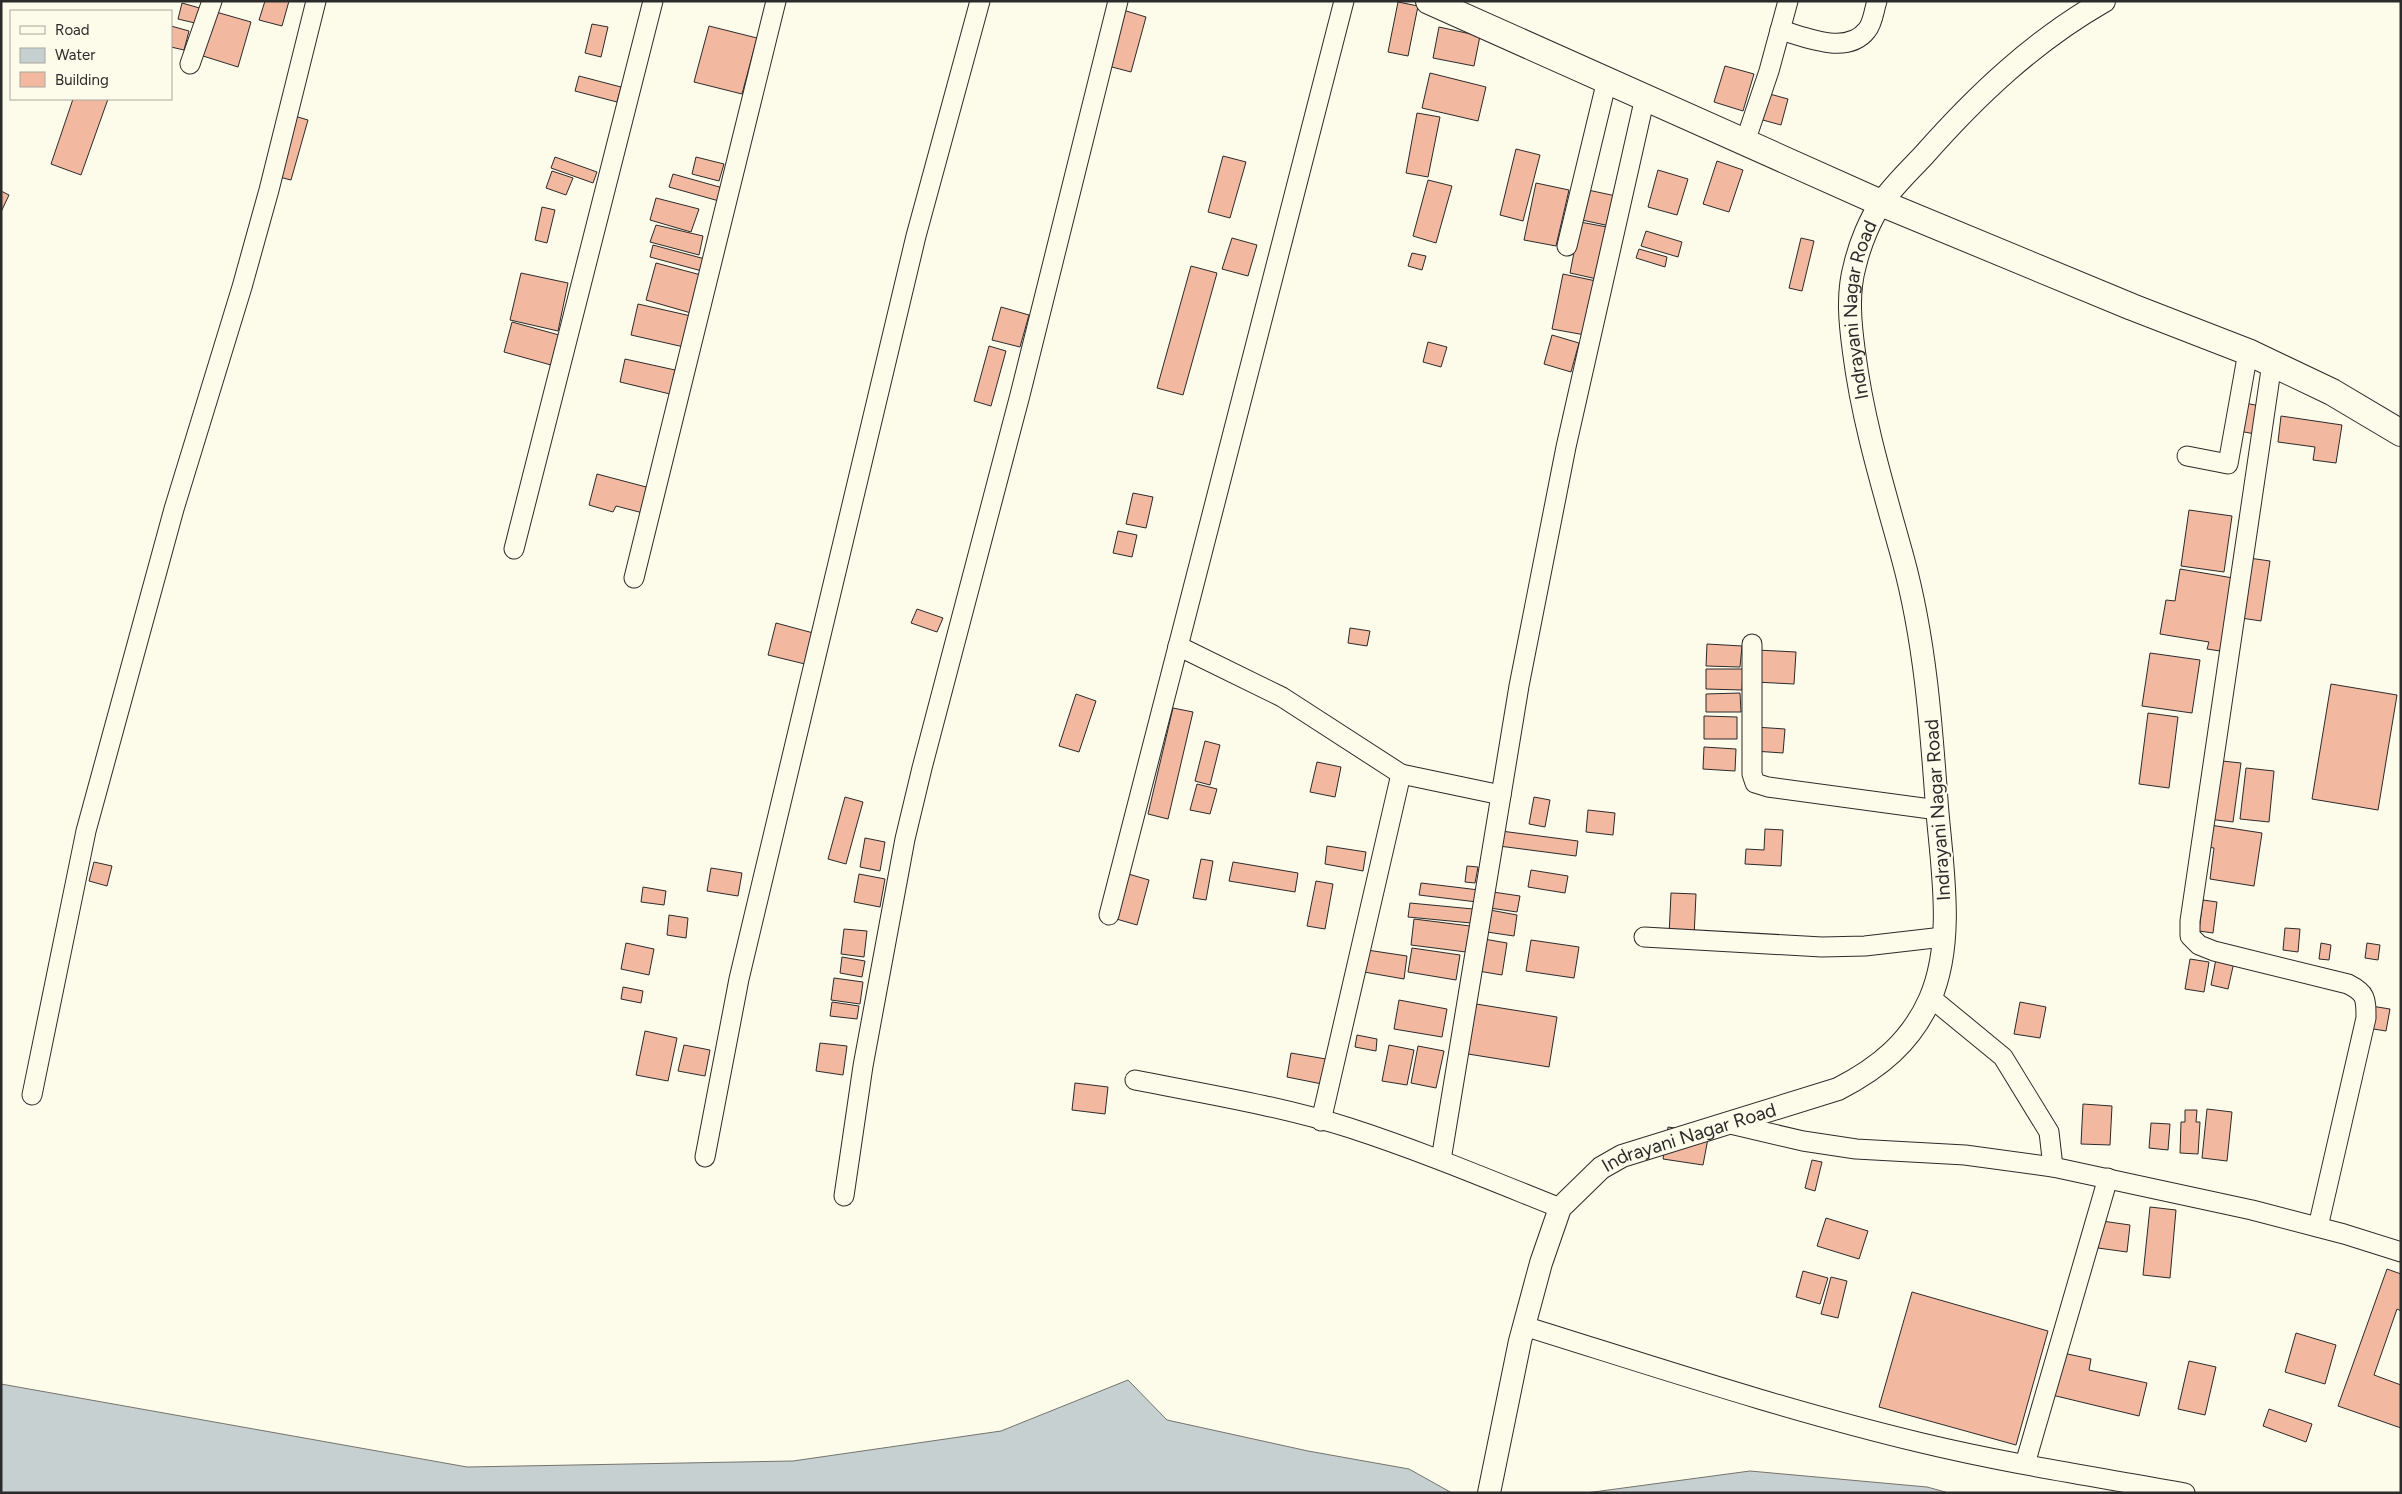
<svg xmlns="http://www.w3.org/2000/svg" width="2402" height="1494" font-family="Figtree,sans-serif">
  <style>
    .water { fill: #c7d0d0; stroke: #74746e }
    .building { fill: #f2b8a0; stroke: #2b2b2b }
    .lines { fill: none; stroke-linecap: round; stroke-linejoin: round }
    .minor-casing { stroke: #2b2b2b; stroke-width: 21 }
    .tertiary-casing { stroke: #2b2b2b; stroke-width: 24 }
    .secondary-casing { stroke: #2b2b2b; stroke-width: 28 }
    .minor { stroke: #fdfbea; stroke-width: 19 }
    .tertiary { stroke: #fdfbea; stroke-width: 22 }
    .secondary { stroke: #fdfbea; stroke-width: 26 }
    .labels { text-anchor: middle; stroke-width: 4; stroke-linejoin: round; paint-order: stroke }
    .street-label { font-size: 19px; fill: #2b2b2b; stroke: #fdfbea }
  </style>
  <rect width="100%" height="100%" fill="#fdfbea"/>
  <g class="water">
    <polygon points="1128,1380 1167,1420 1308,1451 1409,1469 1452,1493 1,1493 1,1384 467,1467 793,1461 1001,1431"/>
    <polygon points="1750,1471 1927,1487 1949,1493 1586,1493"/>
  </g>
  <g class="building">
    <polygon points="265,1 289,1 282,26 259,20"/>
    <polygon points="1398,2 1418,6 1408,56 1388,52"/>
    <polygon points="182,3 203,9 199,24 178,19"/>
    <polygon points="1123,10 1146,17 1131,72 1108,66"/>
    <polygon points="216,12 251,22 238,67 203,56"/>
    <polygon points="592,24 608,27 601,57 585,53"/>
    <polygon points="171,26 189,31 184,50 171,47"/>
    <polygon points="709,26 757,38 742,94 694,82"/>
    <polygon points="1439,27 1480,36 1474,66 1433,58"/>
    <polygon points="1725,66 1754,74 1743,111 1714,102"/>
    <polygon points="1430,73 1486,87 1478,121 1422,108"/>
    <polygon points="579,76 621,87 617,102 575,91"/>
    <polygon points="1766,93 1788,99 1781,125 1759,119"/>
    <polygon points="73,99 108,99 81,175 51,164"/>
    <polygon points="1417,113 1440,117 1428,177 1406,173"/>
    <polygon points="291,115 308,120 291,180 275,176"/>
    <polygon points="1516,149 1540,155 1523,221 1500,215"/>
    <polygon points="1223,156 1246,162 1230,218 1208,212"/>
    <polygon points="555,157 597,172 593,183 551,168"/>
    <polygon points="696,157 724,164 719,181 692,174"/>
    <polygon points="1717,161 1743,170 1729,212 1703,204"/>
    <polygon points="1658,170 1688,179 1677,215 1648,207"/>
    <polygon points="552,171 573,178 566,195 546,188"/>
    <polygon points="673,174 723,188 719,201 669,187"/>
    <polygon points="1428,180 1452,186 1436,243 1413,236"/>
    <polygon points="1536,183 1569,190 1556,246 1524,240"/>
    <polygon points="1588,190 1616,196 1610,226 1582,220"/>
    <polygon points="1,191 9,195 1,212"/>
    <polygon points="656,198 699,209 691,232 650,220"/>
    <polygon points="542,207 555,210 547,243 535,240"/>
    <polygon points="1580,222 1607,227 1597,279 1570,273"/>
    <polygon points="656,225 703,236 699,255 650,242"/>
    <polygon points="1646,231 1682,242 1678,257 1641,246"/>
    <polygon points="1232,238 1257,245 1248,276 1222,269"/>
    <polygon points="1801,238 1814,241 1802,291 1789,288"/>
    <polygon points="653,245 705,259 702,271 650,257"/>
    <polygon points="1639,249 1667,257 1665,267 1636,258"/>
    <polygon points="1412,253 1426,256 1422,270 1408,266"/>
    <polygon points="656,263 701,275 691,313 646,300"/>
    <polygon points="1191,266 1217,273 1183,395 1157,388"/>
    <polygon points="521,273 568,283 558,331 510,320"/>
    <polygon points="1563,274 1596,281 1585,335 1552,329"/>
    <polygon points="638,304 691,316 684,347 631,335"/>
    <polygon points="1001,307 1029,315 1020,347 992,340"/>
    <polygon points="512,322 559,335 551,365 504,352"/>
    <polygon points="1552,335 1579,343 1571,372 1544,364"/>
    <polygon points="1428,342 1447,347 1441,367 1423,362"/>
    <polygon points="989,346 1006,351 991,406 974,401"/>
    <polygon points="625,359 675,370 670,394 620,382"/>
    <polygon points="2245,403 2260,406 2255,434 2239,431"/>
    <polygon points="2281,416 2342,425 2336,463 2313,460 2315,447 2278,442"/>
    <polygon points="597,474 650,488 643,513 616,506 613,512 589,505"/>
    <polygon points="1133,493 1153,497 1146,528 1126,524"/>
    <polygon points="2189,510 2232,516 2224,572 2181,566"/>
    <polygon points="1118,531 1137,535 1132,557 1113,553"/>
    <polygon points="2249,558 2270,561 2261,621 2241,618"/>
    <polygon points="2180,569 2233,578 2220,651 2207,649 2209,642 2160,634 2166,600 2175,601"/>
    <polygon points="917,609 943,618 937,632 911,623"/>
    <polygon points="776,623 817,634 809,665 768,655"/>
    <polygon points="1350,628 1370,631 1367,646 1348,643"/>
    <polygon points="1707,644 1742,646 1740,667 1706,666"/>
    <polygon points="1757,650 1796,652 1794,684 1755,682"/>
    <polygon points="2150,653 2200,660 2192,713 2142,706"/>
    <polygon points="1706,669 1743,669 1742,690 1706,689"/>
    <polygon points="2331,684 2397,695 2378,810 2312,799"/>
    <polygon points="1740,693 1741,712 1706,712 1706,694"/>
    <polygon points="1076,694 1096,701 1079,752 1059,746"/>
    <polygon points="1173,708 1193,712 1168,819 1148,814"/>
    <polygon points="2148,713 2178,717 2169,788 2139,784"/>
    <polygon points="1704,716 1737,717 1737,739 1704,739"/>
    <polygon points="1755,727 1785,729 1783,753 1754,751"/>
    <polygon points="1205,741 1220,745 1210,785 1195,781"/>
    <polygon points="1704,747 1736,749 1735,771 1703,769"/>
    <polygon points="2222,761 2241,763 2233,822 2208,819"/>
    <polygon points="1317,762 1341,767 1335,797 1310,792"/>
    <polygon points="2246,768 2274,771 2269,822 2240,819"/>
    <polygon points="1197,784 1217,789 1210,814 1190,810"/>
    <polygon points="845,797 863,802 846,864 828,859"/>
    <polygon points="1534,797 1550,800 1545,827 1529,824"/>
    <polygon points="1588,810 1615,813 1613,835 1586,832"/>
    <polygon points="2210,825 2262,833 2254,886 2210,879 2214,848 2207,847"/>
    <polygon points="1765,829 1783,830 1781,866 1745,864 1746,849 1764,850"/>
    <polygon points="1501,831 1578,841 1576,856 1499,846"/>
    <polygon points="865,838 885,842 880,871 860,867"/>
    <polygon points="1327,846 1366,852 1363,871 1325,864"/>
    <polygon points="1201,859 1213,861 1206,900 1193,898"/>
    <polygon points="94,862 112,866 107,886 89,881"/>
    <polygon points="1233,862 1298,873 1295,892 1229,881"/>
    <polygon points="1467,866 1478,867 1475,883 1465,882"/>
    <polygon points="711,868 742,873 738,896 707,891"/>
    <polygon points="1531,870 1568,876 1565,893 1528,887"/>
    <polygon points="1125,873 1149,880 1137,925 1113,918"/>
    <polygon points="859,874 885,879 880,907 854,902"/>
    <polygon points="1316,881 1333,884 1325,929 1307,926"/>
    <polygon points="1421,883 1479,890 1477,902 1419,895"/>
    <polygon points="643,887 666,891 664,905 641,902"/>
    <polygon points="1493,892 1520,896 1517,912 1490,908"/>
    <polygon points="1671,893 1696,894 1694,937 1669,936"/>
    <polygon points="2203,900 2217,902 2213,933 2199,931"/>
    <polygon points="1410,903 1473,909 1471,923 1408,917"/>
    <polygon points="1490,910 1517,915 1514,936 1487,932"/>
    <polygon points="669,915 688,918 686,938 667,935"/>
    <polygon points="1414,919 1470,926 1466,952 1411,945"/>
    <polygon points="2285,928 2300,929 2298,952 2283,950"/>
    <polygon points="844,929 867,931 864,957 841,954"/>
    <polygon points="1484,939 1507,943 1502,975 1478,971"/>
    <polygon points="1531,940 1579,947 1574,978 1526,971"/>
    <polygon points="626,943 654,949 649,975 621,969"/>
    <polygon points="2321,943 2331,945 2329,960 2319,959"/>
    <polygon points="2367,943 2380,945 2378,960 2365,958"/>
    <polygon points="1412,948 1460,955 1456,980 1408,972"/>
    <polygon points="1367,950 1407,956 1404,979 1364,972"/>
    <polygon points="842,957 865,961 862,977 840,973"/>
    <polygon points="2190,959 2209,962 2204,992 2185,989"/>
    <polygon points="2216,959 2234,962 2228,989 2211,985"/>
    <polygon points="834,978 863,982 860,1004 831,1000"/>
    <polygon points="623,987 643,991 641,1003 621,999"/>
    <polygon points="1399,1000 1447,1009 1442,1037 1394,1029"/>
    <polygon points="832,1002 859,1006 857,1019 830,1016"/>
    <polygon points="2020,1002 2046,1007 2040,1038 2014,1034"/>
    <polygon points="1476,1004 1557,1017 1549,1067 1468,1054"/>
    <polygon points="2371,1006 2390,1009 2386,1031 2367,1028"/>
    <polygon points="645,1031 677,1038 668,1081 636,1075"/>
    <polygon points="1357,1035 1377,1039 1376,1051 1355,1047"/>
    <polygon points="820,1043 847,1046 843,1075 816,1071"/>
    <polygon points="684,1045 710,1050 705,1076 678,1071"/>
    <polygon points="1389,1045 1414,1050 1407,1085 1382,1081"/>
    <polygon points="1418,1046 1444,1051 1436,1088 1411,1083"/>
    <polygon points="1291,1053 1326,1059 1322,1084 1287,1077"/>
    <polygon points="1075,1083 1108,1087 1105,1114 1072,1110"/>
    <polygon points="2083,1104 2112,1106 2110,1145 2081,1144"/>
    <polygon points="2207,1109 2232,1112 2227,1161 2202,1158"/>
    <polygon points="2185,1110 2197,1110 2196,1122 2200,1122 2198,1154 2180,1153 2181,1122 2185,1122"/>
    <polygon points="2151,1123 2170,1124 2168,1150 2149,1148"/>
    <polygon points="1668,1127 1709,1133 1703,1165 1663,1159"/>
    <polygon points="1812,1160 1822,1162 1815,1191 1805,1188"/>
    <polygon points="2150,1207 2176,1210 2170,1278 2143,1275"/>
    <polygon points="1826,1218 1868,1231 1859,1259 1817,1246"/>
    <polygon points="2102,1221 2130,1225 2127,1252 2098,1248"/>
    <polygon points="2387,1269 2401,1274 2401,1311 2397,1309 2374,1375 2401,1385 2401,1428 2338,1406"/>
    <polygon points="1803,1271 1828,1278 1820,1304 1796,1297"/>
    <polygon points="1831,1277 1847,1281 1838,1318 1821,1314"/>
    <polygon points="1912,1292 2048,1331 2016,1445 1879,1407"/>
    <polygon points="2296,1333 2336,1345 2325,1384 2285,1372"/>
    <polygon points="2063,1353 2091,1359 2089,1370 2147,1383 2139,1416 2052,1395"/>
    <polygon points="2189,1361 2216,1367 2205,1415 2178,1409"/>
    <polygon points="2269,1409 2312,1424 2306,1442 2263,1426"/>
  </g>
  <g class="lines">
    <defs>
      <g id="minor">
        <path d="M1780,30C1806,37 1847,56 1867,30C1873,23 1874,10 1877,1"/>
        <polyline points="190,64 212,1"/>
        <polyline points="1745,142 1769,71 1788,1"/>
        <polyline points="1567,246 1607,80"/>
        <path d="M2272,363L2190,921V936L2199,945L2214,951L2348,984C2366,993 2366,998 2366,1018L2318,1227"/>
        <polyline points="2187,456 2228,464 2248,352"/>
        <polyline points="514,549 653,1"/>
        <polyline points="634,578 776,1"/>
        <polyline points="1752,644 1752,774 1755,783 1768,787 1938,810"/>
        <polyline points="1178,646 1282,697 1401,774"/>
        <polyline points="1109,915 1344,1"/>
        <polyline points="1644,937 1822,947 1865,946 1943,937"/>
        <polyline points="1930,997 2003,1057 2049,1132 2053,1167"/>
        <path d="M1135,1080C1206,1094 1280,1106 1350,1128C1421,1151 1490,1180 1560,1208"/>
        <polyline points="32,1095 86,831 174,509 242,287 269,190 316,1"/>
        <polyline points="1321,1121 1401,774 1501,795"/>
        <polyline points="1726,1123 1803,1141 1856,1149 1965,1155 2053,1167 2252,1210 2344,1234 2401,1252"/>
        <polyline points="705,1157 739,979 916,236 980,1"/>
        <polyline points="1441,1160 1519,686 1566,447 1645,97"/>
        <polyline points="844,1196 863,1066 905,839 922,768 1020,395 1118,1"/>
        <path d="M1524,1326C1656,1367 1788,1411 1922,1443C2009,1464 2097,1477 2185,1493"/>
        <polyline points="2025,1464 2108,1178"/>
      </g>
      <g id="tertiary">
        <path id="s1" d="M1489,1493L1520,1341L1541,1263L1560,1208L1601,1168L1622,1156L1838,1089C1879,1068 1911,1042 1930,999C1955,941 1942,868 1937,807C1931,723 1925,640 1903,559C1884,490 1863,423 1854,352C1850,323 1847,293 1855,265C1860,244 1870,219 1882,202C1894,185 1910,170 1924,155C1977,95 2034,41 2104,1"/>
      </g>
      <polyline id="secondary" points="1429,1 1881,203 2132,307 2248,352 2332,392 2401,433"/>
    </defs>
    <use href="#minor" class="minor-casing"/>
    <use href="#tertiary" class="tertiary-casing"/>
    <use href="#secondary" class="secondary-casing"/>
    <use href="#minor" class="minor"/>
    <use href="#tertiary" class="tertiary"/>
    <use href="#secondary" class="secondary"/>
  </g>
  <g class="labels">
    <g class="street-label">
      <text dy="7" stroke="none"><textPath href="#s1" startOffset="1434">Indrayani Nagar Road</textPath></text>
      <text transform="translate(1937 810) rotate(-94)" y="7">Indrayani Nagar Road</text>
      <text dy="7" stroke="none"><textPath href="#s1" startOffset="445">Indrayani Nagar Road</textPath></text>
    </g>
  </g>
  <rect width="2402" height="1494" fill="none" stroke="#2b2b2b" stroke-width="5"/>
  <rect x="10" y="10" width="162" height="90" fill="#fdfbea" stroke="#a9a89e"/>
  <rect x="20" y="26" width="25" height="8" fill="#fdfbea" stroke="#a9a89e"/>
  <text x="55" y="35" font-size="15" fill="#2b2b2b">Road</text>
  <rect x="20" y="48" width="25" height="15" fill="#c7d0d0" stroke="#a9a89e"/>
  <text x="55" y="60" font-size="15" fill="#2b2b2b">Water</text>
  <rect x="20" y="72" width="25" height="15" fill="#f2b8a0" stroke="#a9a89e"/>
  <text x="55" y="85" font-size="15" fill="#2b2b2b">Building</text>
</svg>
